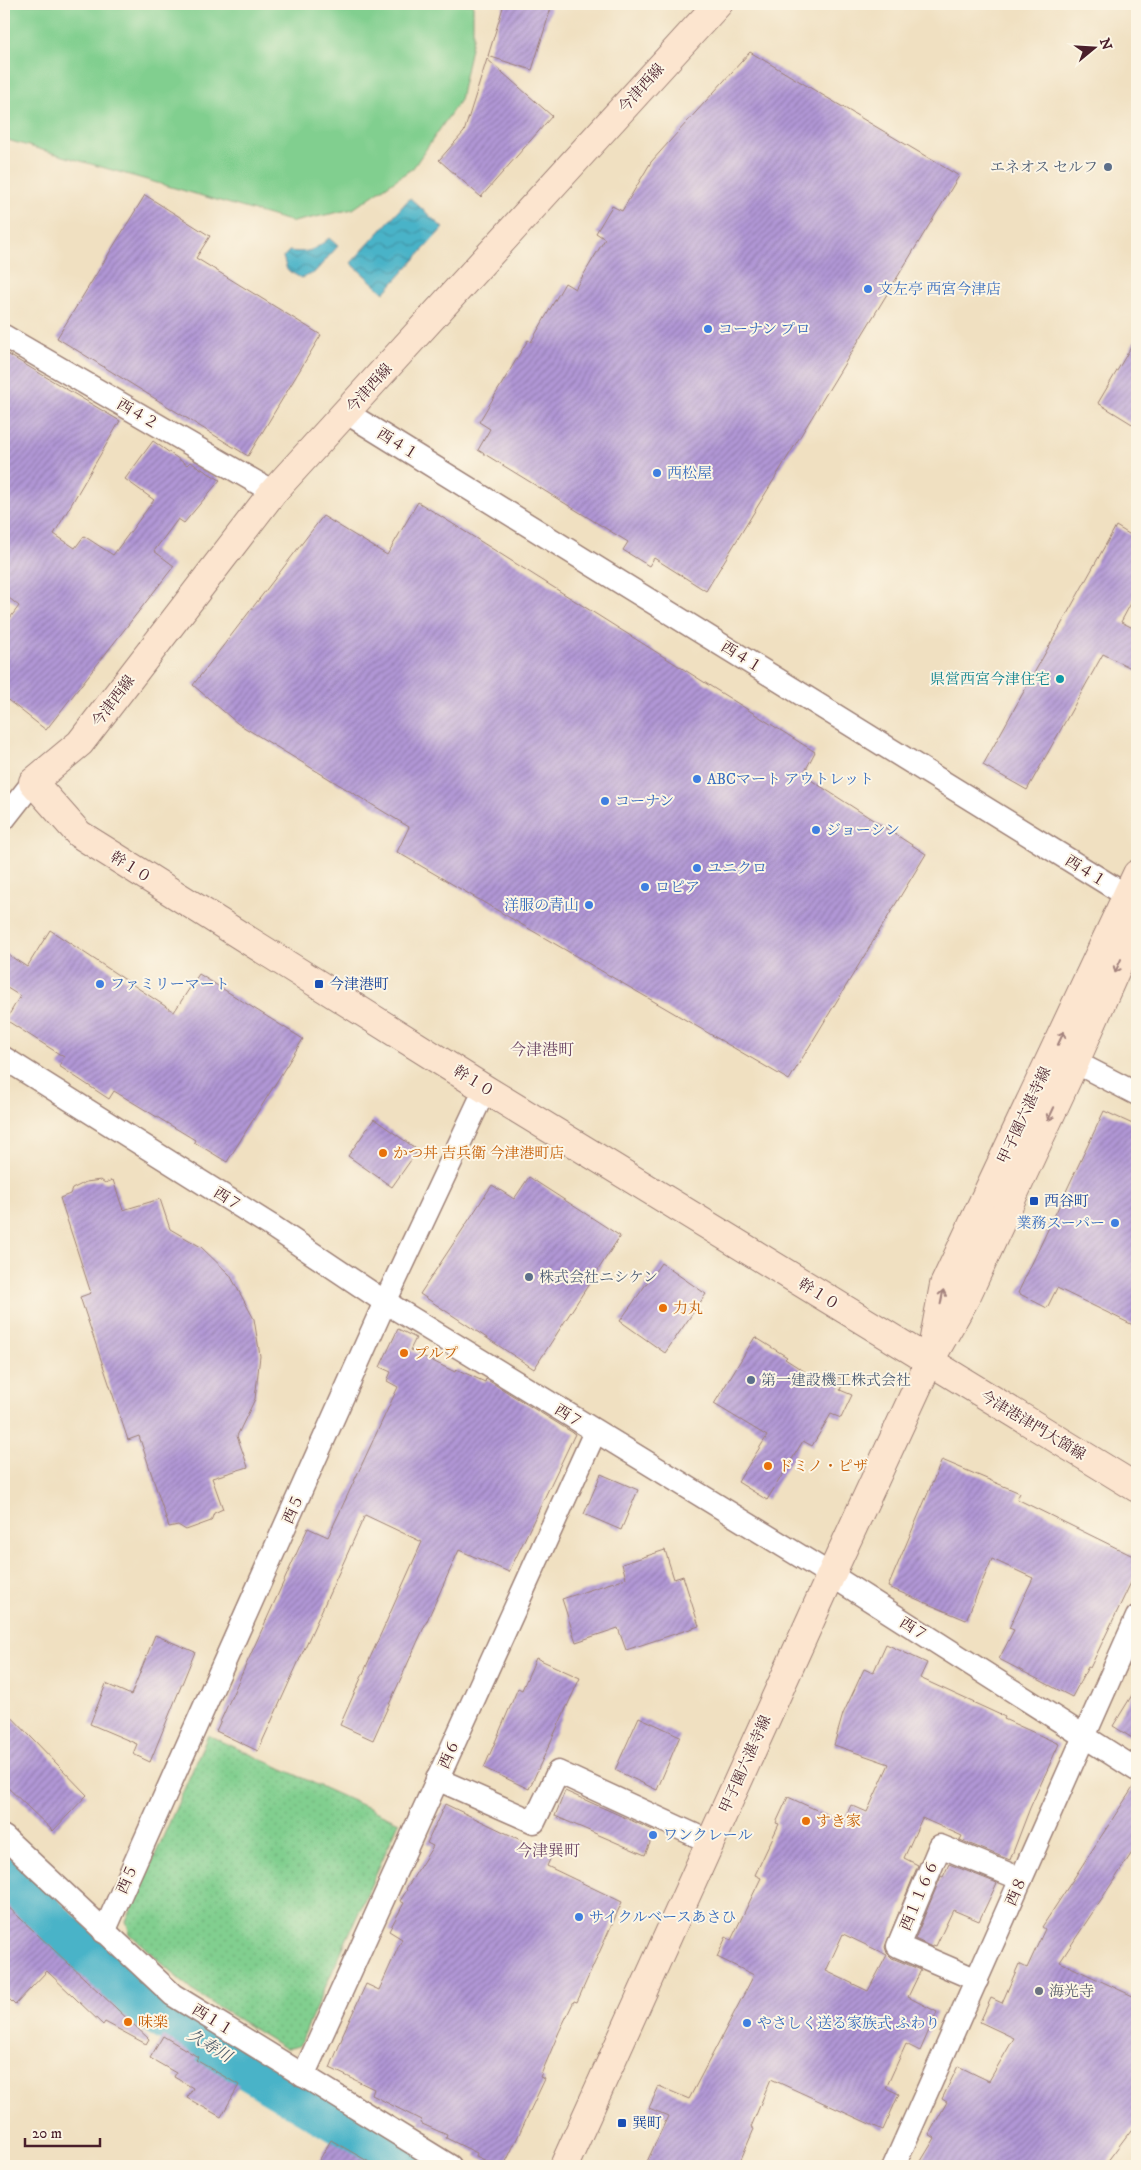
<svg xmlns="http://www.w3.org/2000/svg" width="1141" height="2170" font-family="'IM FELL DW Pica','Noto Serif JP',serif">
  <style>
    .park { fill: url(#park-dots); stroke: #66775d }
    .pitch { fill: #81cf8f; stroke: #66775d }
    .water { fill: url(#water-waves); stroke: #4a697a }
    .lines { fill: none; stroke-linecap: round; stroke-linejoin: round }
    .river { stroke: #4ab3c8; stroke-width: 45 }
    .building { fill: url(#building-hatch); fill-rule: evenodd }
    .street-casing { stroke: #9d8076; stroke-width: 25 }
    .secondary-casing { stroke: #9d8076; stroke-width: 30 }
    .street { stroke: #fff; stroke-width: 22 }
    .secondary { stroke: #fce5cf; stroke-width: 28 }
    .oneway { stroke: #a3827d }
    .service-dot { fill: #5c6f8a; stroke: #fcf5e5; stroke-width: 2 }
    .shop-dot { fill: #3f7fe0; stroke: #fcf5e5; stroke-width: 2 }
    .culture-dot { fill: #0f9aa8; stroke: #fcf5e5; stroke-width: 2 }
    .transit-dot { fill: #1a4fb4; stroke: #fcf5e5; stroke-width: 2 }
    .food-dot { fill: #e8710a; stroke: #fcf5e5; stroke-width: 2 }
    .worship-dot { fill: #6b7280; stroke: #fcf5e5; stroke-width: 2 }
    .labels { text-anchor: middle; stroke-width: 4; stroke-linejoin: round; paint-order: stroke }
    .street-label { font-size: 15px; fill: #4a1f2b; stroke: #fcf5e5 }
    .service-label { font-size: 15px; fill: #4e5e75; stroke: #fcf5e5; text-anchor: start }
    .shop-label { font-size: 15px; fill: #366cbe; stroke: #fcf5e5; text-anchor: start }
    .culture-label { font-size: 15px; fill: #0d838f; stroke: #fcf5e5; text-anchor: end }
    .transit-label { font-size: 15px; fill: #164399; stroke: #fcf5e5; text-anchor: start }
    .food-label { font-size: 15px; fill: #c56008; stroke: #fcf5e5; text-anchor: start }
    .worship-label { font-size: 15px; fill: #5b616d; stroke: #fcf5e5; text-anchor: start }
    .neighbourhood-label { font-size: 16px; fill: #6e4967; stroke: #fcf5e5 }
    .water-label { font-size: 16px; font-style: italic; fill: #4a5a6a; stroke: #fcf5e5 }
  </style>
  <defs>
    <pattern id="park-dots" width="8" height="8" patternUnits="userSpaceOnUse" patternTransform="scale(1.25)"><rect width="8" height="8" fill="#81cf8f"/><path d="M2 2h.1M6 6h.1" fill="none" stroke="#71b17c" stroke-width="1.8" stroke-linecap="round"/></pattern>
    <pattern id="water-waves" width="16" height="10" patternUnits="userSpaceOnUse" patternTransform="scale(1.25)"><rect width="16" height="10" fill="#4ab3c8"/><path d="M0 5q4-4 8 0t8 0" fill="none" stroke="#4091a3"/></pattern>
    <pattern id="building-hatch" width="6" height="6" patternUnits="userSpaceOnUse" patternTransform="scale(1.25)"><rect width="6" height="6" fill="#b197d6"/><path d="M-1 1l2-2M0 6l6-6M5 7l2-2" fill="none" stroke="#927bae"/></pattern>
  </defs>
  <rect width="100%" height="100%" fill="#fcf5e5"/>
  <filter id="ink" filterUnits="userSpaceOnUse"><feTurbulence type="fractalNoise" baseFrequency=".02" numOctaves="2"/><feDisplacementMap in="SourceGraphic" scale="10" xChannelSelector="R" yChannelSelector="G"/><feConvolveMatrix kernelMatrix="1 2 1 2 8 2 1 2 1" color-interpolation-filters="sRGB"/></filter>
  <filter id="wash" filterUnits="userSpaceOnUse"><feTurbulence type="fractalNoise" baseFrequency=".0096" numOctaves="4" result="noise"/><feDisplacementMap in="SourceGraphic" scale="20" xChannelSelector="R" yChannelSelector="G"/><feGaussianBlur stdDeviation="1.12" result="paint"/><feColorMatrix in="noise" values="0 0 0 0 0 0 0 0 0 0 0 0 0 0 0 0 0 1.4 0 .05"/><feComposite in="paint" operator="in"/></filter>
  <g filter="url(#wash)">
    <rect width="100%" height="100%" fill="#f0e0c1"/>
    <polygon class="park" points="208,1735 399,1822 299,2046 286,2049 191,1990 130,1934 126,1921"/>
    <polygon class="pitch" points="4,4 473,4 473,38 460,100 413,168 353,209 293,222 4,139"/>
    <g class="water">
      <polygon points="410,198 443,228 384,293 351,263"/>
      <path d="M329,238L338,246L314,273L301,278L287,270L283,257L289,251C308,253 314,251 329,238Z"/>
      <polygon points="4,1864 132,1987 122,2001 4,1891"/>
      <polygon points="261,2069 426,2166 401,2166 256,2079"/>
    </g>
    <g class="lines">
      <polyline class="river" points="4,1879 128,1996 414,2166"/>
    </g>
    <g id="blocks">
      <g class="building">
        <polygon points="504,4 538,4 551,8 532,70 488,56"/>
        <polygon points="750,52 959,176 706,591 654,558 649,566 623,550 628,542 478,450 490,429 479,422 528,340 531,342 565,283 575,289 605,239 596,233 612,206 622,211 651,162"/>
        <polygon points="487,59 552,116 481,197 439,160 464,132"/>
        <polygon points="145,195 210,236 196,258 321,335 248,456 57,338"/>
        <polygon points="1137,337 1137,427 1098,403"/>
        <polygon points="4,352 120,421 54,534 75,548 84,536 113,555 154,500 125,479 153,441 187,465 190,462 220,480 184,523 178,519 154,551 174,566 46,730 4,697 4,626 19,606 4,594"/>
        <polygon points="418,502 815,752 803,775 926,854 789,1080 397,852 409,827 237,723 193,685 323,516 387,555"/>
        <polygon points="1116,526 1137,539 1137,592 1121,622 1137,630 1137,671 1103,654 1027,790 983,765"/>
        <polygon points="50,930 174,1012 199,974 303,1039 227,1162 194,1142 195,1140 114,1091 109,1099 59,1066 64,1057 6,1020 20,996 4,986 4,952 27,967"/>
        <polygon points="1104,1111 1137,1126 1137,1327 1057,1288 1047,1308 1018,1293"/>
        <polygon points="374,1119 418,1150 392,1187 348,1156"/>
        <polygon points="529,1177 620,1236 534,1369 420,1294 492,1185 514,1199"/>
        <polygon points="101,1180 105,1183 113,1180 123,1210 160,1199 170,1229 201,1247 230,1275 254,1319 260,1356 255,1399 237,1436 248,1467 212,1478 223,1509 214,1513 211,1521 186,1530 178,1525 169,1527 139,1436 128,1440 80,1297 91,1293 60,1198 70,1194 72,1189 86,1182"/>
        <polygon points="661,1263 706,1294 665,1353 620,1321"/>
        <polygon points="398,1329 416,1338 410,1350 455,1372 456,1369 485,1382 486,1379 575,1434 509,1572 459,1550 373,1740 340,1725 422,1542 365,1515 258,1751 216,1731 308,1528 328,1537 398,1387 387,1381 391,1372 380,1367"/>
        <polygon points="755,1337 787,1357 785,1359 821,1382 826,1372 844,1380 840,1390 852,1395 841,1418 831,1414 812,1446 803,1441 767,1500 738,1482 767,1436 714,1404"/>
        <polygon points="942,1460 1020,1493 1017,1499 1137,1558 1137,1570 1090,1668 1088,1667 1072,1697 999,1659 1014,1630 1009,1628 1033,1578 992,1559 966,1620 888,1587"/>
        <polygon points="601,1474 638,1490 621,1530 584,1514"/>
        <polygon points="665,1550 674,1579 683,1576 699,1626 626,1650 618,1628 576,1642 562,1599 626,1578 622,1564"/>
        <polygon points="155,1635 195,1652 150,1762 133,1754 137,1744 90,1724 106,1684 131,1695"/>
        <path d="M886,1644L927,1663L920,1678L1005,1717L1004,1719L1059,1744L1030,1808L1010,1860L960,1840L962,1836L922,1818L904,1858L918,1865L885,1947L887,1953L892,1958L921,1970L908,1997L937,2012L920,2051L906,2044L886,2088L899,2094L883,2130L771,2079L751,2127L754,2129L738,2166H645L668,2116L649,2108L659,2086L689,2099L754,1975L717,1957L726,1937L731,1940L761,1878L755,1875L779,1824L776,1823L788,1797L843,1822L851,1805L867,1812L889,1764L834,1745L843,1714L864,1669L873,1673ZM843,1934L887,1955L868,1991L826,1971Z"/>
        <polygon points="536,1658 580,1678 529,1789 484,1768 518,1688 522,1690"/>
        <polygon points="1137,1687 1137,1741 1113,1726"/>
        <polygon points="4,1709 87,1795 53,1831 4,1784"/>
        <polygon points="639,1717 680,1736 657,1790 615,1770"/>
        <polygon points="1136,1783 1137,1845 1060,1962 1137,1998 1137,2122 1104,2166 918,2166 935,2138 929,2134 947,2102 942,2099 958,2066 989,2081 1014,2038 980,2022 991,1998 1002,2003 1019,1964 1027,1968 1045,1929 1042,1927"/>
        <polygon points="565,1791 655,1831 645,1855 555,1816"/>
        <polygon points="445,1804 552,1855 547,1866 622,1902 577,2002 574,2001 559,2032 540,2077 545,2079 504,2166 497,2166 476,2156 477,2153 446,2138 447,2135 420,2123 421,2120 372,2095 374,2089 330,2068 343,2036 342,2036 366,1984 379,1990 402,1939 389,1931 404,1903 400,1901 407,1890 406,1889 433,1846 427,1843"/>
        <polygon points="949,1864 997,1883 979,1921 953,1910 936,1946 933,1945 932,1947 915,1939 941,1876 943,1877"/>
        <polygon points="4,1903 149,2039 146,2044 105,2022 103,2025 47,1971 15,2005 4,1994"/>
        <polygon points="163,2036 198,2057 196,2060 239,2085 221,2117 187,2098 193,2088 174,2077 176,2073 150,2058"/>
        <polygon points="331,2140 376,2166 316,2166"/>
      </g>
    </g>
  </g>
  <g filter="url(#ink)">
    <use href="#blocks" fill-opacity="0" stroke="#9d8076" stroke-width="1"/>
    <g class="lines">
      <defs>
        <g id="street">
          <polyline points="4,336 273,492"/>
          <polyline points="347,413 1137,902"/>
          <polyline points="4,819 33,782"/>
          <polyline points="4,1058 270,1225 385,1302 831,1575 1137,1770"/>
          <polyline points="1075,1062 1137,1094"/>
          <polyline points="437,1779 534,1822 558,1772 710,1842"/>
          <polyline points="4,1837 173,1995 450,2166"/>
          <polyline points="104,1932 385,1302 485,1089"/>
          <polyline points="977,1980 898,1946 940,1846 1021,1879"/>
          <polyline points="303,2076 595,1432"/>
          <polyline points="894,2166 1137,1617"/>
        </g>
        <g id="secondary">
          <polyline points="718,4 273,492 80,743 33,782 79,834 485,1089 1137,1488"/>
          <polyline points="934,1338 944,1285 1137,874"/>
          <polyline points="564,2166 831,1575 929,1362 966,1297 1075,1062 1137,922"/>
        </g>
      </defs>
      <use href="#street" class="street-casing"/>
      <use href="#secondary" class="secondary-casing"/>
      <use href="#street" class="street"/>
      <use href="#secondary" class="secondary"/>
    </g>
    <defs><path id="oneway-shaft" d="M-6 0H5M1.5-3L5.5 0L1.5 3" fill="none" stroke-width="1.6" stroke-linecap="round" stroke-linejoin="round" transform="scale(1.25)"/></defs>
    <g class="oneway">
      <use href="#oneway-shaft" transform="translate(1118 966) rotate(114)"/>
      <use href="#oneway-shaft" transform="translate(1061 1038) rotate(-65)"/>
      <use href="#oneway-shaft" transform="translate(1051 1114) rotate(115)"/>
      <use href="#oneway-shaft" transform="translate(942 1297) rotate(-79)"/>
    </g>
  </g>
  <g class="service-dot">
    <circle cx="1108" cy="167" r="5"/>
    <circle cx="529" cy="1277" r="5"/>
    <circle cx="751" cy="1380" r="5"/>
  </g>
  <g class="shop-dot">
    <circle cx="868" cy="289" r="5"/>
    <circle cx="708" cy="329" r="5"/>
    <circle cx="657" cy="473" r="5"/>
    <circle cx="697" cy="779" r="5"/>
    <circle cx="605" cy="801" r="5"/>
    <circle cx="816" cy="830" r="5"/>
    <circle cx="697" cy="868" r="5"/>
    <circle cx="645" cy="887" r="5"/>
    <circle cx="589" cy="905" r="5"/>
    <circle cx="100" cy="984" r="5"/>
    <circle cx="1115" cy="1223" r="5"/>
    <circle cx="653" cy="1835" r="5"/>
    <circle cx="579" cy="1917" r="5"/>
    <circle cx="747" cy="2023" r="5"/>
  </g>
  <circle class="culture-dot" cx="1060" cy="679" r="5"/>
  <g class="transit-dot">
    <rect x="314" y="979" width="10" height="10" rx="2.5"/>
    <rect x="1029" y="1196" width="10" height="10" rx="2.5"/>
    <rect x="617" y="2118" width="10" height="10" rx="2.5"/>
  </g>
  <g class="food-dot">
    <circle cx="383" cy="1153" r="5"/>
    <circle cx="663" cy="1308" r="5"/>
    <circle cx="404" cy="1353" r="5"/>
    <circle cx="768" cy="1466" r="5"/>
    <circle cx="806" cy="1821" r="5"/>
    <circle cx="128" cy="2022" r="5"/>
  </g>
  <circle class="worship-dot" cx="1039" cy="1991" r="5"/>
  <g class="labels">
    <g class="street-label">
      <text transform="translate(641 88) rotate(-48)" y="5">今津西線</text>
      <text transform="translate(369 388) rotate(-48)" y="5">今津西線</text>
      <text transform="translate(138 414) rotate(30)" y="5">西４２</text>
      <text transform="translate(398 444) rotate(32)" y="5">西４１</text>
      <text transform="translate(742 657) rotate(32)" y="5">西４１</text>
      <text transform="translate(113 701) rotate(-53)" y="5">今津西線</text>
      <text transform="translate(131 867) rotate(32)" y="5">幹１０</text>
      <text transform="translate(1086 871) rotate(32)" y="5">西４１</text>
      <text transform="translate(474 1081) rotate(32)" y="5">幹１０</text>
      <text transform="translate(1024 1115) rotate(-65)" y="5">甲子園六湛寺線</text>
      <text transform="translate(228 1199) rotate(32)" y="5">西７</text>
      <text transform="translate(819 1294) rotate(32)" y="5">幹１０</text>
      <text transform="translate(569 1416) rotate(32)" y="5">西７</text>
      <text transform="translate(1033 1425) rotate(31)" y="5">今津港津門大箇線</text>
      <text transform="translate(293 1509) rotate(-66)" y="5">西５</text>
      <text transform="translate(914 1629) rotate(32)" y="5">西７</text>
      <text transform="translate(449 1754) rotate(-66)" y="5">西６</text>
      <text transform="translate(745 1764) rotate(-66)" y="5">甲子園六湛寺線</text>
      <text transform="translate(127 1879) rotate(-66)" y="5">西５</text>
      <text transform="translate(1016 1891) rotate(-66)" y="5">西８</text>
      <text transform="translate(919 1895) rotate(-67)" y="5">西１１６６</text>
      <text transform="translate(213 2020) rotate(32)" y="5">西１１</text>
    </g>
    <g class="service-label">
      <text x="1098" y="172" text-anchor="end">エネオス セルフ</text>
      <text x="539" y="1282">株式会社ニシケン</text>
      <text x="761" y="1385">第一建設機工株式会社</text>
    </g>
    <g class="shop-label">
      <text x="878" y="294">文左亭 西宮今津店</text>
      <text x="718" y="334">コーナン プロ</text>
      <text x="667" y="478">西松屋</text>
      <text x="707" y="784">ABCマート アウトレット</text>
      <text x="615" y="806">コーナン</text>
      <text x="826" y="835">ジョーシン</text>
      <text x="707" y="873">ユニクロ</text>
      <text x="655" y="892">ロピア</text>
      <text x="579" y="910" text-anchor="end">洋服の青山</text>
      <text x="110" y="989">ファミリーマート</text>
      <text x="1105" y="1228" text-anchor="end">業務スーパー</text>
      <text x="663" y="1840">ワンクレール</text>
      <text x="589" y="1922">サイクルベースあさひ</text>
      <text x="757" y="2028">やさしく送る家族式 ふわり</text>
    </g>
    <g class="culture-label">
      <text x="1050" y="684">県営西宮今津住宅</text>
    </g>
    <g class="transit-label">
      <text x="329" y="989">今津港町</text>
      <text x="1044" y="1206">西谷町</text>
      <text x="632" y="2128">巽町</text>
    </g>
    <g class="food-label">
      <text x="393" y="1158">かつ丼 吉兵衛 今津港町店</text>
      <text x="673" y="1313">力丸</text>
      <text x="414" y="1358">プルプ</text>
      <text x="778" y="1471">ドミノ・ピザ</text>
      <text x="816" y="1826">すき家</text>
      <text x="138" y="2027">味楽</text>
    </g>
    <g class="worship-label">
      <text x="1049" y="1996">海光寺</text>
    </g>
    <g class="neighbourhood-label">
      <text x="542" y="1055">今津港町</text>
      <text x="548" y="1856">今津巽町</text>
    </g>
    <g class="water-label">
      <text transform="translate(210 2045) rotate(31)" y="6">久寿川</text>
    </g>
  </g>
  <rect width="1141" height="2170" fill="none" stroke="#fcf5e5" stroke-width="20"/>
  <g transform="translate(1094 48) rotate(72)" stroke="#fcf5e5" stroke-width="4" paint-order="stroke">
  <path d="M0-4L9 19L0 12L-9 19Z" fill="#4a1f2b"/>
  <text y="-8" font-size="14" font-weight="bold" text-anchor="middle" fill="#4a1f2b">N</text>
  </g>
  <path d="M25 2138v8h75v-8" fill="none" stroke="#4a1f2b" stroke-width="2.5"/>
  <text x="32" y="2138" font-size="15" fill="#4a1f2b" stroke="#fcf5e5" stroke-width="4" paint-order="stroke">20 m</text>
</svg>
